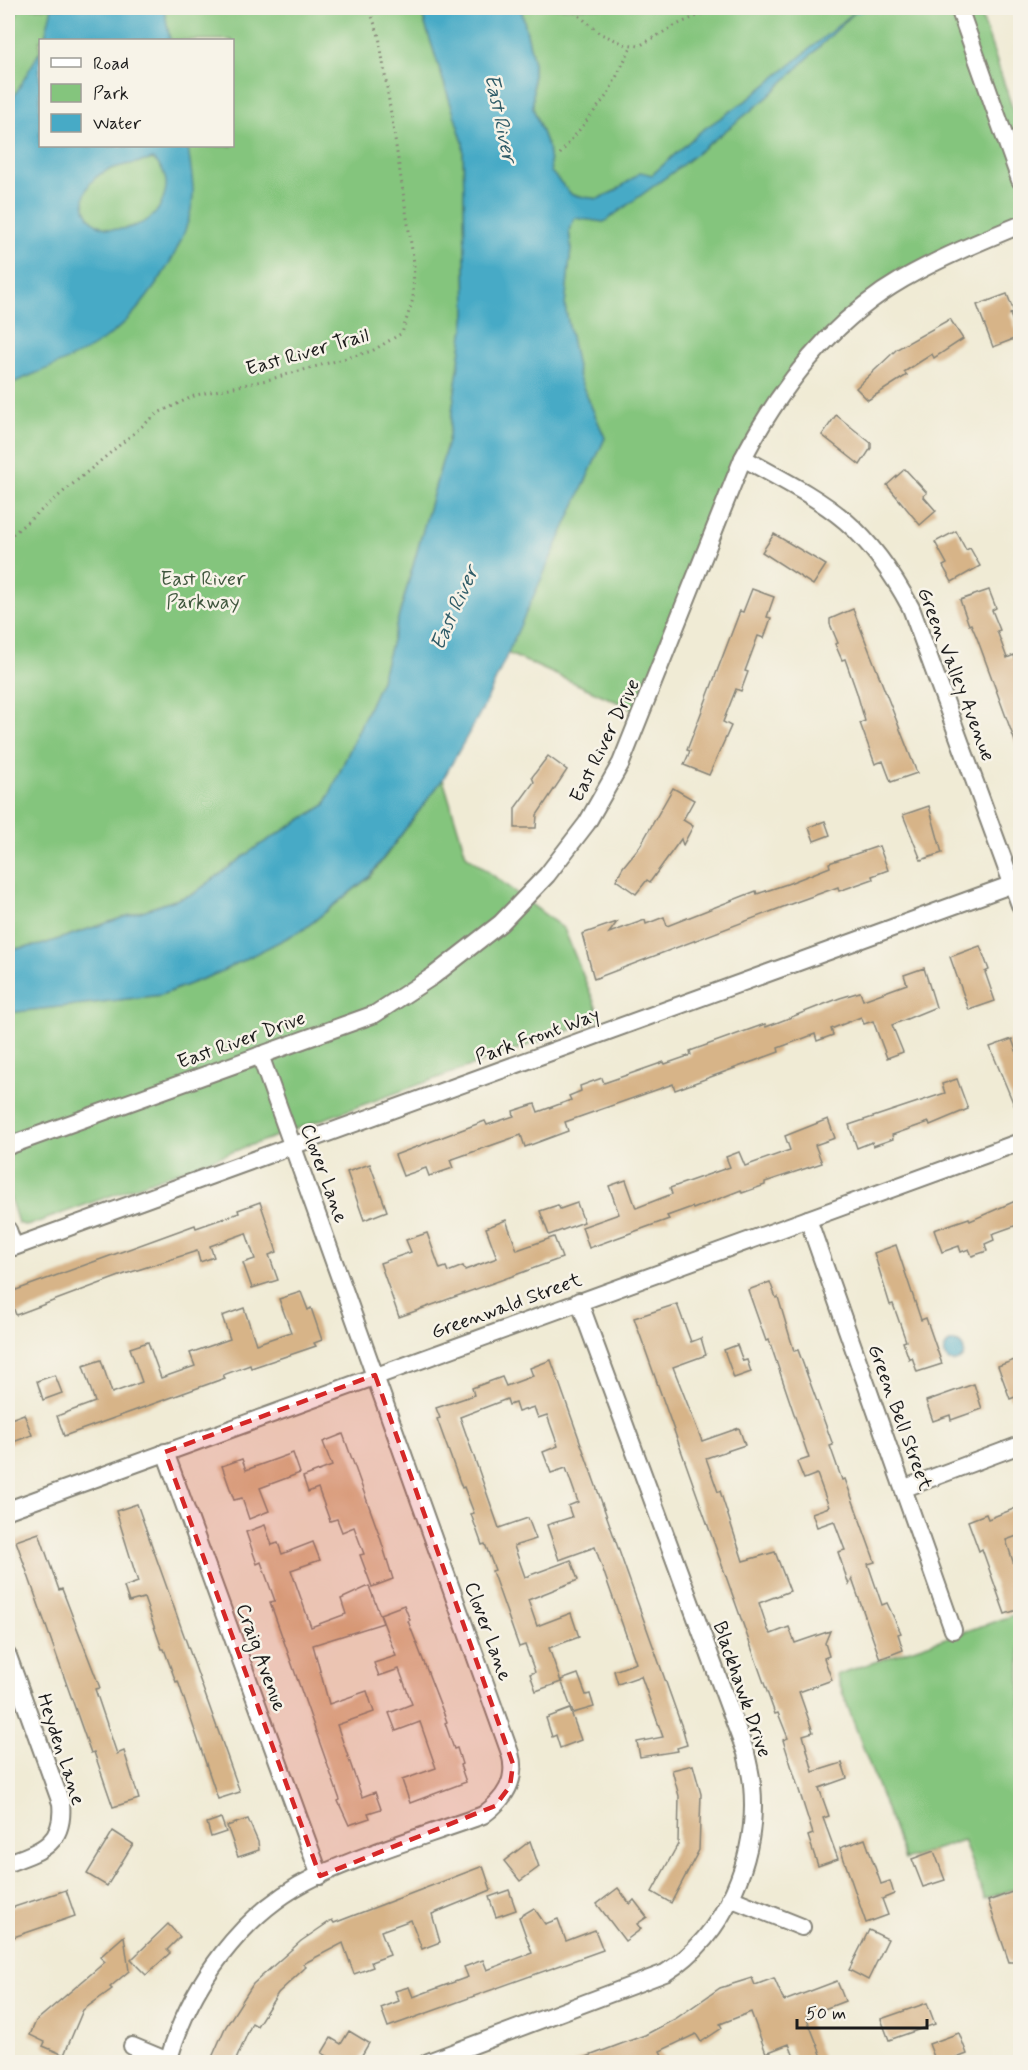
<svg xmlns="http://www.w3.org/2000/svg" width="1028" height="2070" font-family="Mynerve,sans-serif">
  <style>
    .green { fill: #84c57d; stroke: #50704c; stroke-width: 1.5; fill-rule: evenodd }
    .water { fill: #47aac6; stroke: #326371; stroke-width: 1.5; fill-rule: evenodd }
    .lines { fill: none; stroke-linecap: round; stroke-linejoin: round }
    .stream { stroke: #47aac6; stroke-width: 5 }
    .building { fill: #d7b488 }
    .street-casing { stroke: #868478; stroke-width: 20 }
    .path { stroke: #868478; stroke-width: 3; stroke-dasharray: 1.5 4.5; stroke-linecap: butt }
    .street { stroke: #fff; stroke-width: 16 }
    .marked { fill: #d62828; fill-opacity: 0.2; stroke: #d62828; stroke-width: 4.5; stroke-dasharray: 12 8; stroke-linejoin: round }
    .labels { text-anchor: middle; stroke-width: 5; stroke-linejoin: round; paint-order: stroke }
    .street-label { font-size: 20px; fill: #1c1c1c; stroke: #f7f3e8 }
    .park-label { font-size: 20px; fill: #40573e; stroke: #f7f3e8 }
    .water-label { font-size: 21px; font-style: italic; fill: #2f5c68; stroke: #f7f3e8 }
  </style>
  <rect width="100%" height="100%" fill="#f7f3e8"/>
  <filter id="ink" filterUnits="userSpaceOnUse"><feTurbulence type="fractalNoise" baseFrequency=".0167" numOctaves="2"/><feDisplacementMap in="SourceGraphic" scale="12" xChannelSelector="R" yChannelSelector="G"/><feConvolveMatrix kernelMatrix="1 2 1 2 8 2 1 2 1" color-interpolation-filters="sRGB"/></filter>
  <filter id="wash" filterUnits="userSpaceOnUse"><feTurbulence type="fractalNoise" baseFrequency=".008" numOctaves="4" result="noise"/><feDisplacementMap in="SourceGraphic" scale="24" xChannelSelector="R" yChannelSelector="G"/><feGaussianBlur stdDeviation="1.35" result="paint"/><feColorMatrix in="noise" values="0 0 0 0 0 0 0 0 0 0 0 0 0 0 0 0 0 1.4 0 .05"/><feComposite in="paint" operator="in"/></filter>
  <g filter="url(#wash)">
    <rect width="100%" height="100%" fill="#f0ebd5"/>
    <g class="green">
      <path d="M19,8H420L463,142L466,313L448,441L381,680L325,805L258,846L193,894L41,945L8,950V34ZM40,40H232V146H40Z"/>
      <polygon points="521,8 979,8 1020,131 1020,225 980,242 842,324 759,428 642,713 507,653 605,438 579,378 565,306 571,248 569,230 575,218 604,222 673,172 768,97 845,21 750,98 701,131 652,175 641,173 615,191 598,199 572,195 551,172 548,148 533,108 533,59"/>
      <polygon points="443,779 466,855 564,929 601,1019 27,1226 18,1223 8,1191 8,1013 161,995 218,973 304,929 370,877"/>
      <polygon points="1020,1613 1020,1887 985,1899 963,1840 905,1860 836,1675"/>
    </g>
    <g class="water">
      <polygon points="52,8 164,8 170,40 44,40"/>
      <polygon points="420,8 521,8 533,59 533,108 548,148 551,172 572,195 598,199 615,191 641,172 652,175 701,131 750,98 857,10 768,97 673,172 604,222 575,218 569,230 571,248 565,306 579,378 605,438 483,708 443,779 369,877 304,929 218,973 161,995 8,1013 8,950 41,945 193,894 258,846 325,805 381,680 448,441 466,313 463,142"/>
      <path d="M40,51V146H188C189,161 194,180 193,196C189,245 143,313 103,340C75,360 39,371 8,385V107ZM153,159C165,169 169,181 164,196C159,211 153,219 137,225C85,245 64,189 108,170C121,165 139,163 153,159Z"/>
      <circle cx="954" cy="1352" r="10"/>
    </g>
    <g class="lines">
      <polyline class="stream" points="857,10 866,8"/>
    </g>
    <g id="blocks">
      <g class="building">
        <polygon points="1007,294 1014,312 1010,314 1019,337 993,347 977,305"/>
        <polygon points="950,319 963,339 934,358 932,354 904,372 907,375 868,400 856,388 897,349"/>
        <polygon points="836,415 871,443 871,448 860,465 822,435"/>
        <polygon points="905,469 927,493 923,496 936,511 920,525 887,485"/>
        <polygon points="956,531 966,550 970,548 980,566 952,582 943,566 947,564 935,542"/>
        <polygon points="774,534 826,565 813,585 762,552"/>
        <polygon points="752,589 774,597 767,617 771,618 764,638 758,636 745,671 748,672 741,691 736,689 723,722 731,726 709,775 684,765 690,751 687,750 740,611 743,612"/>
        <polygon points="989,590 996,608 992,610 1000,630 997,631 1007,658 1014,655 1020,672 1020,755 977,638 971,624 969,625 960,600"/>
        <polygon points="853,609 917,773 891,782 883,761 875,764 860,723 865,721 857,693 845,659 842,660 835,644 838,643 830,624 830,619"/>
        <polygon points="548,756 567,770 537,815 536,828 515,828 515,808 534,782 532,777"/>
        <polygon points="673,788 694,800 683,820 693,826 683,845 681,839 650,882 647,880 636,894 616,880 623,867 640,846"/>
        <polygon points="929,806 942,853 921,860 903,815"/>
        <polygon points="825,821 830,835 814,841 809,827"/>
        <polygon points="879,846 888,870 872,876 873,879 839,891 838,887 796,902 594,979 582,934 617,922 609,933 645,920 646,924 664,917 667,926 756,891 757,894 787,884 830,867 829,863"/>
        <polygon points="980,946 989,970 985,972 995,1001 969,1010 950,957"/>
        <polygon points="924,968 936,1007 892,1025 903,1052 887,1058 873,1021 864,1024 861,1017 831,1029 833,1035 817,1041 815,1034 778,1048 779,1052 675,1090 673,1084 565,1122 568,1131 525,1147 521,1135 450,1160 453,1168 429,1176 426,1168 403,1176 395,1155 485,1121 487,1125 514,1116 513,1111 535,1104 538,1112 571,1100 569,1096 581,1091 580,1086 602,1078 604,1083 664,1062 665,1064 691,1055 690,1051 765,1024 766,1027 840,998 860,992 863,1000 907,984 904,975"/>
        <polygon points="1012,1039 1017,1053 1020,1052 1019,1117 990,1047"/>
        <polygon points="957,1079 968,1109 930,1125 929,1122 892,1135 893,1139 873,1146 872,1142 857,1148 849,1125 945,1093 942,1084"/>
        <polygon points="828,1119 835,1138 815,1145 822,1163 765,1182 765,1185 742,1193 741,1190 693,1209 692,1207 667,1216 669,1219 589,1248 582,1227 619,1214 609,1186 626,1180 636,1208 672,1194 670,1188 730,1167 726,1157 739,1152 745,1166 790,1150 785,1136"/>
        <polygon points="370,1164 387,1211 364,1220 347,1172"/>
        <polygon points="1020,1199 1020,1224 992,1234 994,1240 985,1244 987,1251 972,1256 969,1249 961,1252 959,1246 942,1252 934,1230 969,1218 970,1221"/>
        <polygon points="260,1202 277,1252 269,1255 278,1280 252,1288 243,1263 255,1259 246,1233 210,1246 214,1257 200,1262 197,1251 125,1274 16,1315 8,1293 195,1225 196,1228 239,1213 238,1210"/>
        <polygon points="577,1203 584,1222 549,1235 540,1211 558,1205 560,1209"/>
        <polygon points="506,1220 517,1250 554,1237 562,1258 399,1317 380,1263 411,1252 406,1240 427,1233 440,1269 446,1267 448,1272 463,1266 465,1270 497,1258 486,1228"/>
        <polygon points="896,1245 921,1320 926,1318 942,1364 917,1372 912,1357 909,1359 903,1342 906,1341 893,1304 890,1305 874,1253"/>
        <polygon points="770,1282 776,1298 778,1297 794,1351 798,1350 833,1445 830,1446 842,1480 845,1479 875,1562 868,1564 882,1605 887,1603 901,1633 898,1634 903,1650 880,1659 852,1579 849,1585 838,1552 845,1550 834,1521 817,1527 812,1513 829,1507 817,1474 804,1479 797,1462 809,1458 769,1340 766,1341 748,1290"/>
        <polygon points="301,1292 308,1310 311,1308 322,1340 314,1343 316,1346 251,1368 250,1365 223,1375 225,1378 64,1436 57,1416 95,1402 83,1366 101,1360 112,1393 142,1382 130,1348 148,1342 161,1378 195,1366 190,1353 230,1339 222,1316 244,1308 256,1344 291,1332 279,1299"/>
        <polygon points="677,1304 691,1342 701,1338 706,1355 673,1367 702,1441 739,1428 745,1445 706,1458 718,1492 720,1491 743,1561 775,1552 790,1591 759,1603 768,1630 771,1634 789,1627 795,1643 830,1631 825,1643 829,1656 824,1658 832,1680 799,1692 813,1732 803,1735 813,1772 842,1763 847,1778 819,1788 829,1816 823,1818 838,1859 818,1866 808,1836 813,1834 783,1740 788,1738 778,1713 775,1714 634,1318"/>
        <polygon points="737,1345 743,1361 747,1360 751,1372 734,1378 724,1350"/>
        <polygon points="1020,1358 1020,1395 1010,1399 998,1366"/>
        <polygon points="551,1360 683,1730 687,1745 677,1748 678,1751 640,1757 637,1742 663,1737 641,1676 618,1684 614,1671 636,1663 595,1547 559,1560 547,1525 572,1517 568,1506 578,1502 566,1468 551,1473 543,1452 558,1446 547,1415 538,1418 534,1407 518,1412 515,1403 509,1405 507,1399 460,1417 499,1528 528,1518 536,1539 514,1546 525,1577 571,1560 578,1580 528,1600 537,1626 571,1613 579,1637 549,1648 561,1682 536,1691 530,1674 535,1672 525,1645 519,1647 492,1571 495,1570 485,1544 482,1545 471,1514 474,1513 464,1487 462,1488 437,1419 440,1418 436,1408 474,1395 472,1388 502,1377 506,1386 533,1376 530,1368"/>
        <polygon points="55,1375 62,1393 43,1400 37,1381"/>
        <polygon points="974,1384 982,1409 951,1420 950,1415 933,1421 926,1401"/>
        <polygon points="24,1414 32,1435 8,1444 8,1420"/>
        <polygon points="343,1434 379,1534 393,1579 372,1587 360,1555 364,1554 354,1527 342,1532 337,1519 330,1521 318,1488 308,1492 303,1477 332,1466 323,1442"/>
        <polygon points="293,1453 300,1473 260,1488 269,1511 249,1519 242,1498 234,1500 222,1466 242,1459 246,1470"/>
        <polygon points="137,1504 240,1792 218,1799 178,1681 176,1682 164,1649 162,1649 144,1598 129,1602 124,1587 138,1582 116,1511"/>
        <polygon points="1016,1508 1020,1521 1020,1535 1006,1540 1020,1583 1020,1609 1005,1614 982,1549 979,1551 968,1521 986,1514 988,1519"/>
        <polygon points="265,1525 272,1545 278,1543 282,1554 313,1542 320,1560 291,1570 311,1627 346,1614 341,1599 369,1586 383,1623 313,1645 329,1704 367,1691 374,1712 337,1725 362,1797 375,1792 381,1809 368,1813 370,1818 349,1825 338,1801 340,1800 270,1602 275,1601 261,1562 257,1564 246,1532"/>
        <polygon points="39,1533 59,1590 62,1589 100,1688 95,1689 117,1754 124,1751 139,1799 113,1807 94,1752 91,1753 16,1541"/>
        <polygon points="404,1605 410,1620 408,1621 447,1722 445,1723 454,1749 457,1748 462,1764 460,1765 466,1782 410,1803 402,1780 436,1768 420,1722 396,1731 389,1713 412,1704 399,1669 379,1676 374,1663 396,1656 380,1614"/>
        <polygon points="578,1674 586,1695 590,1694 594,1707 573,1713 561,1680"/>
        <polygon points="570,1709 581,1740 560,1748 556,1735 552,1737 546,1718"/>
        <polygon points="693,1765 701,1794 699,1850 671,1903 652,1892 678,1844 679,1796 672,1770"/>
        <polygon points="221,1818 226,1832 211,1837 207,1823"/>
        <polygon points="248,1819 258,1842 259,1850 238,1857 227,1826"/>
        <polygon points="113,1831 133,1844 107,1886 87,1874"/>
        <polygon points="865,1839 881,1884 890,1881 894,1894 882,1899 888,1915 866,1923 840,1848"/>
        <polygon points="530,1841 539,1867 520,1881 504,1861"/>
        <polygon points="934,1851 945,1880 923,1887 912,1859"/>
        <polygon points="483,1866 491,1890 432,1914 440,1942 422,1949 411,1920 381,1931 390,1955 371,1962 373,1967 354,1974 343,1943 303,1964 306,1967 278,1993 257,2026 252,2023 235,2062 210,2062 225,2028 253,1984 301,1941 332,1920 334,1923"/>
        <polygon points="618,1888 630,1904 634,1900 647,1917 637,1924 641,1929 625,1941 597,1904"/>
        <polygon points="1020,1889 1020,1962 1009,1962 988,1901"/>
        <polygon points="66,1890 75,1916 8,1939 8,1909"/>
        <polygon points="509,1890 516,1910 496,1917 489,1897"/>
        <polygon points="534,1908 545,1924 558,1919 566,1941 595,1930 603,1950 388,2027 381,2008 399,2001 395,1991 409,1987 413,1997 468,1977 464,1967 483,1960 487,1970 532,1953 519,1917"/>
        <polygon points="168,1924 180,1937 167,1950 170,1953 146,1975 131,1960"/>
        <polygon points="869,1930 888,1939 868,1980 849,1970"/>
        <polygon points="124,1936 129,1971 110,1987 112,1989 83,2010 64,2055 43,2046 45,2042 30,2035 36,2021 105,1962 100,1957"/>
        <polygon points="752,1978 755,1985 774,1978 784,2001 837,1981 845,2001 806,2016 824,2062 796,2062 789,2044 766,2053 751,2012 720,2024 722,2028 701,2042 696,2034 660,2051 666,2062 573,2062 645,2035 675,2019 720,1988"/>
        <polygon points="927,2003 935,2024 889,2040 881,2019"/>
        <polygon points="349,2031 369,2043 358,2062 337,2062 322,2053 331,2038 341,2044"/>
        <polygon points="959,2033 967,2054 954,2059 955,2062 936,2062 929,2044"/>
      </g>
    </g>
  </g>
  <g filter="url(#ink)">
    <use href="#blocks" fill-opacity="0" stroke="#868478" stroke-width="1.5"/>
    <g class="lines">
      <defs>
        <g id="street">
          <polyline points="959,8 1020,180"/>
          <path d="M743,458C827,504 864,520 911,608L1020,905"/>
          <path d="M8,1146L375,1014L433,976L501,923L547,875L587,823L621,763L743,458C781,386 832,320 903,279C940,258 981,241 1020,225"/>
          <polyline points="808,1219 953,1630"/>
          <polyline points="8,1230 14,1247 1013,884"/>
          <polyline points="165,1452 320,1876"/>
          <polyline points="905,1488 1020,1445"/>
          <polyline points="8,1510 1020,1142"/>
          <path d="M8,1656L61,1803C65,1844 41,1851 8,1863"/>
          <polyline points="730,1898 802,1927"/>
          <polyline points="132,2046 168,2061"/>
          <path d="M168,2062C189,1986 242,1912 315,1877C369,1852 428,1835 483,1815C505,1799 518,1780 510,1753L260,1055"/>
          <path d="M428,2062L665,1973C726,1935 759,1855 752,1785C751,1774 748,1763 746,1753L579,1301"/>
        </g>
      </defs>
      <use href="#street" class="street-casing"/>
      <g class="path">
        <polyline points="570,8 601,34 625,44 639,46 676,25 716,8"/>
        <polyline points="560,154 608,94 632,45"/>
        <polyline points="8,538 158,413 196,395 267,380 372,351 402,333 413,299 414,263 379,36 369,8"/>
      </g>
      <use href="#street" class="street"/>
    </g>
  </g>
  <path class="marked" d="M375,1375L513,1764L510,1786L495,1806L320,1876L165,1452Z"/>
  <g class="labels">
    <g class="street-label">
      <text transform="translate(307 351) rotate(-16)" y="7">East River Trail</text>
      <text transform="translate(957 674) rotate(69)" y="7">Green Valley Avenue</text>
      <text transform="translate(604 740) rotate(-64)" y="7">East River Drive</text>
      <text transform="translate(537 1035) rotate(-20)" y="7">Park Front Way</text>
      <text transform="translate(241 1039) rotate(-20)" y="7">East River Drive</text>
      <text transform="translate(325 1173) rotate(70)" y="7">Clover Lane</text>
      <text transform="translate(506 1305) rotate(-20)" y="7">Greenwald Street</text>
      <text transform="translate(901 1417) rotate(70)" y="7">Green Bell Street</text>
      <text transform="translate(489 1631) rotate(70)" y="7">Clover Lane</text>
      <text transform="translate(262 1657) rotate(70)" y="7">Craig Avenue</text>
      <text transform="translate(743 1689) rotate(71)" y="7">Blackhawk Drive</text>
      <text transform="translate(62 1749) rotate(72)" y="7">Heyden Lane</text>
    </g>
    <g class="park-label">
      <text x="203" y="585">East River<tspan x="203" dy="23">Parkway</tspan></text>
    </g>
    <g class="water-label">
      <text transform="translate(501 118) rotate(78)" y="7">East River</text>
      <text transform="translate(454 608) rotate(-66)" y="7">East River</text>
    </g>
  </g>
  <rect width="1028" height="2070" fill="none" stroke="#f7f3e8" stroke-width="30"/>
  <rect x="39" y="39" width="195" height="108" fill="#f7f3e8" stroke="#9f9d96" stroke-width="1.5"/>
  <rect x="51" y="58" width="30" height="9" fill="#ffffff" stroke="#9f9d96" stroke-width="1.5"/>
  <text x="93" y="69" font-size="18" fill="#1c1c1c">Road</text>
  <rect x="51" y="84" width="30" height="18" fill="#84c57d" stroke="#9f9d96" stroke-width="1.5"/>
  <text x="93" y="99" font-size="18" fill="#1c1c1c">Park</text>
  <rect x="51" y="114" width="30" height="18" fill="#47aac6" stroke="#9f9d96" stroke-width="1.5"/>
  <text x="93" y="129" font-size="18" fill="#1c1c1c">Water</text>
  <path d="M797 2019v9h130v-9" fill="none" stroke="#1c1c1c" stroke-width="3"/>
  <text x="806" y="2019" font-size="18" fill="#1c1c1c" stroke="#f7f3e8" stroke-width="4.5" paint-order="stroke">50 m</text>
</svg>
